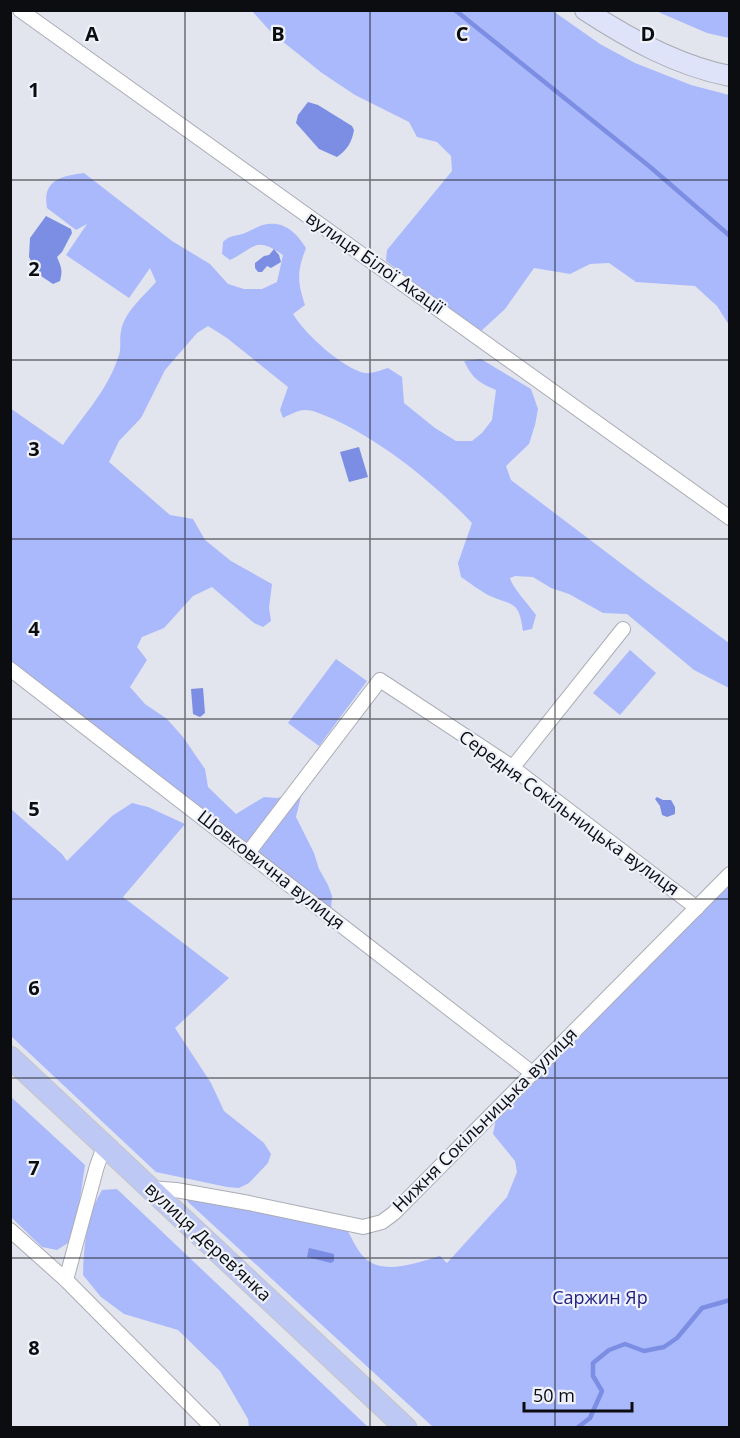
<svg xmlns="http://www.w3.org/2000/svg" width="740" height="1438" font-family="'Open Sans',sans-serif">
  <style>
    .green { fill: #aab9fb }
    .water { fill: #7c8ee3 }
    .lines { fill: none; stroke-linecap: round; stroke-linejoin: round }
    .stream { stroke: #7c8ee3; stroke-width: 4.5 }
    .street-casing { stroke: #abadb6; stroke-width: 16 }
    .secondary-casing { stroke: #abadb6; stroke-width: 22 }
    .primary-casing { stroke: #c5c5c6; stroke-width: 23 }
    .street { stroke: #fff; stroke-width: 14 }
    .secondary { stroke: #dee3fa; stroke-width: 20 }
    .primary { stroke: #bec8f4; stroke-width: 21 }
    .grid { fill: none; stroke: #0c0d10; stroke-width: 1.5; stroke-opacity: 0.55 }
    .labels { text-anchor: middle; stroke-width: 4.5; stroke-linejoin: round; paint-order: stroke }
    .street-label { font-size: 18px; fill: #0c0d10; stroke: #eff2fb }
    .park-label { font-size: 18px; fill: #1f1d80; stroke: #eff2fb }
    .grid-label { font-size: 20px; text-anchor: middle; font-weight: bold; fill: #0c0d10; stroke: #eff2fb; stroke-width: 4.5; stroke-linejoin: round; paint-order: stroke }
  </style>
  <rect width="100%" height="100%" fill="#e2e4ee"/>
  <g class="green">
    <polygon points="252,11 553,11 600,44 635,63 691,85 729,95 729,325 717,306 695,286 636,282 609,263 590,264 570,274 534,268 505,309 480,332 386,261 387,250 452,171 451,156 437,142 417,137 409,122 355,95 322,73 272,33"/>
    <polygon points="656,11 729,11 729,38 707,33"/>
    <path d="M84,173L172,241L210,264L228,284L244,289H262L277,282L283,255C255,236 256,247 230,260L222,254L223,242C232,234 234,237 245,233C251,231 256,227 263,225C283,220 296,232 306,248C297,271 297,281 305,305L293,314C304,333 343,369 365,373C372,374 381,370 388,368L402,377L404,403L435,428L456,441H472L482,433L492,420L496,390C478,382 473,379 464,361L481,359L531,389L538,409L535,425L529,444L506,466L511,480L647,583L729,643V688L694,670L627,614L603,613L569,594L551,588L533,577L515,576L510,578C512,587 529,605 536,615L532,629L523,631C519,601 514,606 490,596C480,591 470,583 461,577L458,563L472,523C434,483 382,441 331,418C323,415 314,410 305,410C298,410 289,415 283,418L280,410L288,387L227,338L208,326L197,333L165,370L141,418L119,441L109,462L170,515L193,519L205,540L231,561L272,584L269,608L271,621L263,627L254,623L212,587L193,596L164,628L142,637L137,647L147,660L130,687L145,704L167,719L183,737L205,769L208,787L236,814L264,797L277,798L302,792L296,817L314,853L319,869L328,885L332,896L331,910L11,664L10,408L63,445C82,417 107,391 118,358C122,349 119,340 121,331C125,311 143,297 156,282L150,268L129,298L66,255L87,224L76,230L47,208C42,180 61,176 84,173Z"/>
    <polygon points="630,650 656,673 620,715 593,693"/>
    <polygon points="336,659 367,681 319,746 288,723"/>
    <polygon points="132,803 148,807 185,824 123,897 229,978 175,1028 211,1083 224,1111 264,1143 271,1154 268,1163 249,1183 239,1188 227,1187 156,1172 11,1036 11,809 62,854 67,861 112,816"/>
    <path d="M729,876V1427H433L187,1201L191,1197L346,1228C352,1238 358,1253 367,1260C387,1275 418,1262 440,1256L447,1263L507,1197L517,1172L515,1161L493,1134L496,1119L660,954Z"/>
    <polygon points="10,1096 85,1165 75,1233 68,1243 57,1250 42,1247 11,1217"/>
    <path d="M117,1189L368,1427H249L248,1419L220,1371L178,1330L124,1314L101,1297L83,1275C84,1245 86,1217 102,1190Z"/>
  </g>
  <g class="water">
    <path d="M308,102L318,105L352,126L354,130C352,142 347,150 337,157L319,149L296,123L298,115Z"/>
    <path d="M46,216L71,229L72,233L62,252L57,257C61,267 63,269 60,281L53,284L38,274L29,257L30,238Z"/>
    <polygon points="274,249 279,255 281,262 271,268 267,266 262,272 258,272 255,268 255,263 264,256 269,255"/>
    <polygon points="359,447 368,477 349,482 340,452"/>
    <polygon points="203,688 205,713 200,717 193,714 191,689"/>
    <polygon points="657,797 663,800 671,800 675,807 675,814 667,817 662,815 660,806 655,799"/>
    <polygon points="309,1248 334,1254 334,1261 331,1263 307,1257"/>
  </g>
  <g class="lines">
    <g class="stream">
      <polyline points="455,10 649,166 730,236"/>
      <polyline points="577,1428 590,1418 602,1391 593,1376 593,1363 609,1350 625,1344 644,1351 664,1347 677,1338 702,1308 730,1300"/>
    </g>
    <defs>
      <g id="street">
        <polyline points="20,10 730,518"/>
        <polyline points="10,669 531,1072"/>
        <polyline points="513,767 623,629"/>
        <polyline points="248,853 380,680 509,765 697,908"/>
        <polyline points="149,1188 176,1190 249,1203 363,1227 382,1222 394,1213 730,874"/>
        <polyline points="10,1230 66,1280 213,1428"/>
        <polyline points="66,1280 97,1166 105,1144"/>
      </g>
      <path id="secondary" d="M585,10C629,39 678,66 730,76"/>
      <polyline id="primary" points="10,1057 406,1428"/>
    </defs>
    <use href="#street" class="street-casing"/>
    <use href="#secondary" class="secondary-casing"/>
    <use href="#primary" class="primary-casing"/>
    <use href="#street" class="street"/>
    <use href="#secondary" class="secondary"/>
    <use href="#primary" class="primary"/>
  </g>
  <path class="grid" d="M185,10V1428M370,10V1428M555,10V1428M10,180H730M10,360H730M10,539H730M10,719H730M10,899H730M10,1078H730M10,1258H730"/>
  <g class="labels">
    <g class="street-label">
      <text transform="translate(375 263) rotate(35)" y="6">вулиця Білої Акації</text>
      <text transform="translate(569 813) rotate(36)" y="6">Середня Сокільницька вулиця</text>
      <text transform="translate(271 870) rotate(38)" y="6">Шовковична вулиця</text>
      <text transform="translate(485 1120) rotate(-45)" y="6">Нижня Сокільницька вулиця</text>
      <text transform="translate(208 1242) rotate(43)" y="6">вулиця Дерев’янка</text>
    </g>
    <g class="park-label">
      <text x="600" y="1304">Саржин Яр</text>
    </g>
  </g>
  <g class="grid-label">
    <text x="92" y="41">A</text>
    <text x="278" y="41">B</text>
    <text x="462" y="41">C</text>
    <text x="648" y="41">D</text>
    <text x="34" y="97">1</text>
    <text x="34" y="276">2</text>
    <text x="34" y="456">3</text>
    <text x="34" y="636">4</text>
    <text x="34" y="816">5</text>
    <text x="34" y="995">6</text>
    <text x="34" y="1175">7</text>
    <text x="34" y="1355">8</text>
  </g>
  <rect width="740" height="1438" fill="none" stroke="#0c0d10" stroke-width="24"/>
  <path d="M524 1402v9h108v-9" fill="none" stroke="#0c0d10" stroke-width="3"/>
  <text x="533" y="1402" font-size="18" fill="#0c0d10" stroke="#eff2fb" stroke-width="4.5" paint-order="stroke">50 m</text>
</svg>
